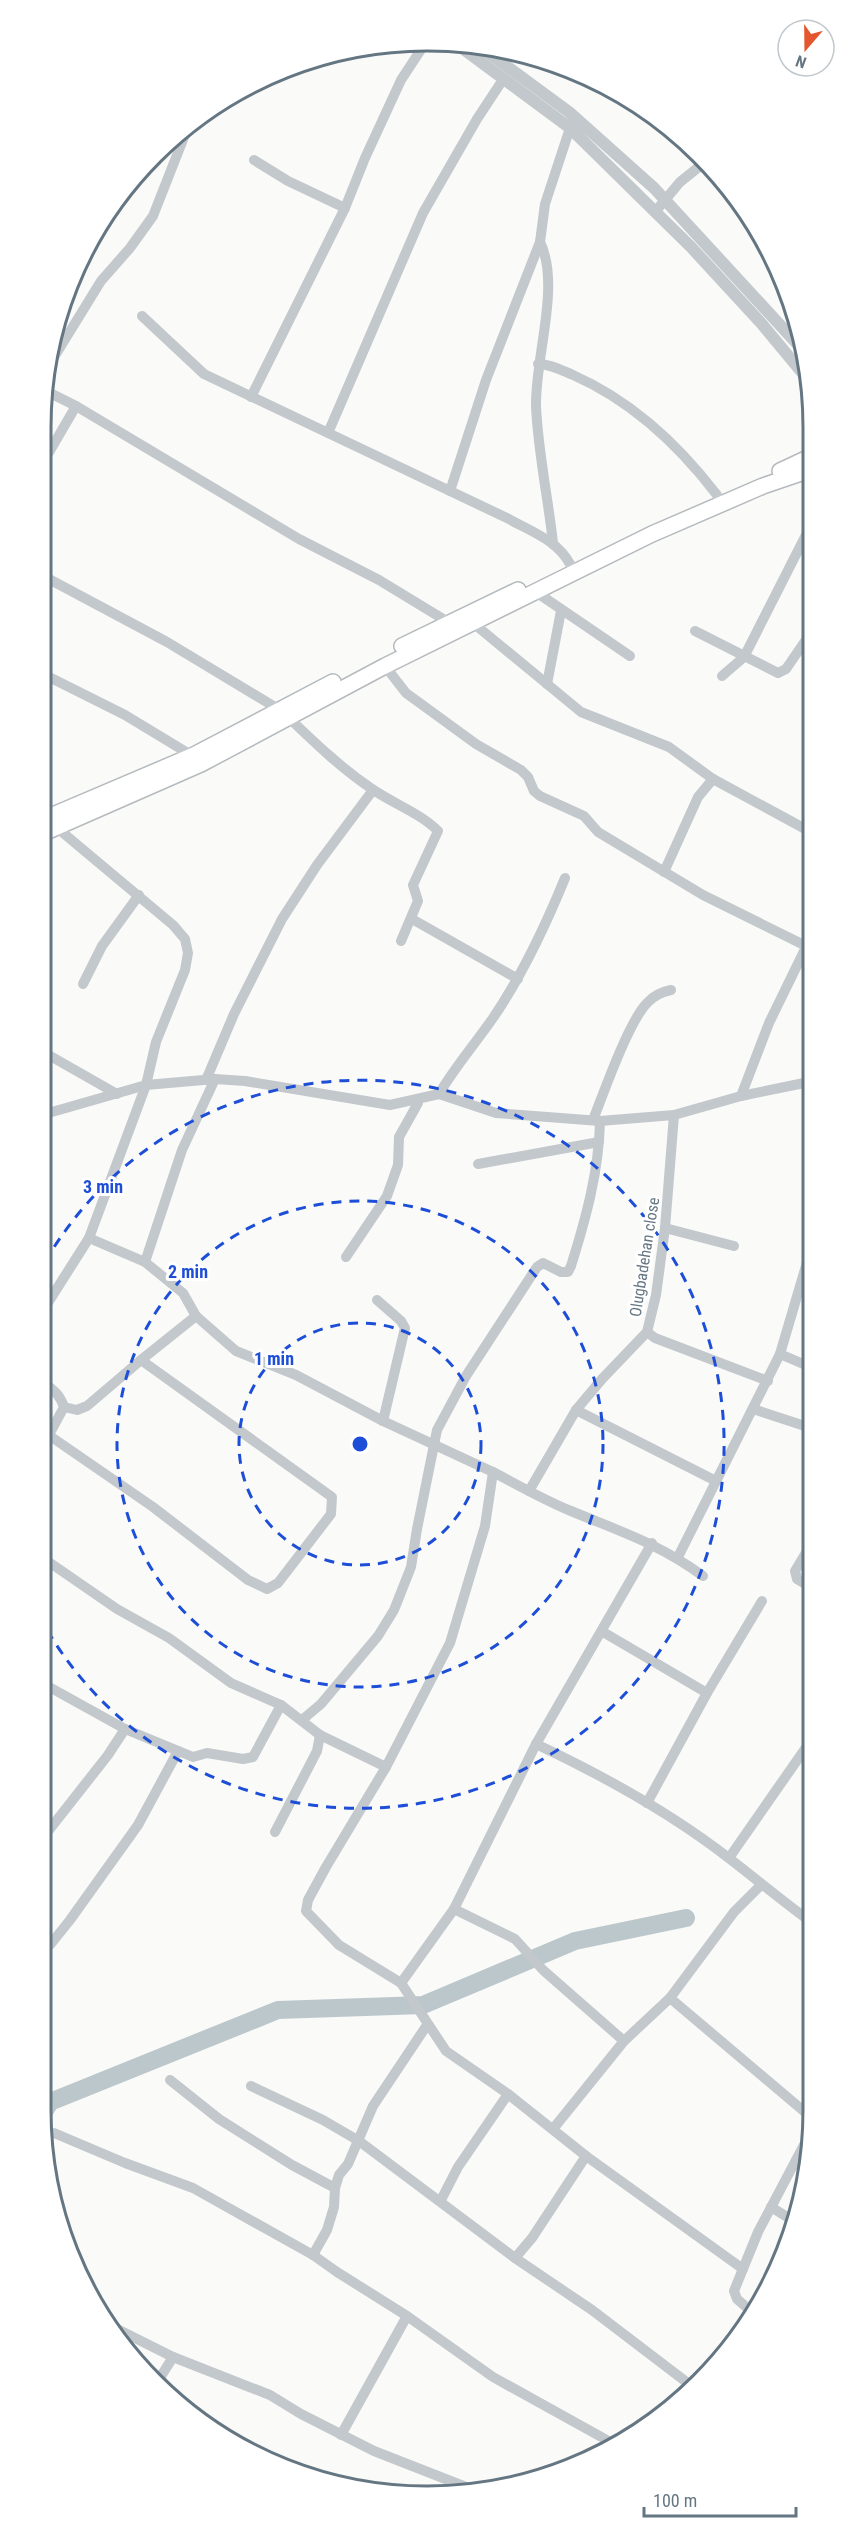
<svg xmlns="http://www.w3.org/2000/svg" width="854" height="2537" font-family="'Roboto Condensed',sans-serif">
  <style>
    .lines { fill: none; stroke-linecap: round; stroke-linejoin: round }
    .river { stroke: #bbc7cb; stroke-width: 18 }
    .primary-casing { stroke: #b5babe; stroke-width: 18 }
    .minor { stroke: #c3c8cc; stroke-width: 10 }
    .tertiary { stroke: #c3c8cc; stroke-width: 12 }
    .primary { stroke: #fff; stroke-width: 15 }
    .ring { fill: none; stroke: #1d4ed8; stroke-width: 3; stroke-dasharray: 10 8 }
    .labels { text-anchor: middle; stroke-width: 6; stroke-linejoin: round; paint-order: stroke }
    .street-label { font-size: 16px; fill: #657683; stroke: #fff }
    .rim { fill: none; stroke: #657683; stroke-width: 3 }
    .centre { fill: #1d4ed8; stroke: #fff; stroke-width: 3 }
    .ring-label { font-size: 18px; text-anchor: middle; font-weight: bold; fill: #1d4ed8; stroke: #fff; stroke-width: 6; stroke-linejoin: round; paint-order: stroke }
  </style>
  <rect width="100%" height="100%" fill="#fafaf8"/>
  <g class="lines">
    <polyline class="river" points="42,2115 50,2102 278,2010 423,2005 575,1941 686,1918"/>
    <defs>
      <g id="primary">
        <polyline points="780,471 810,457"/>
        <polyline points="402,646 518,590"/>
        <polyline points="46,818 194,755 333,682"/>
        <polyline points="46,832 201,764 385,666 652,534 763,486 810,470"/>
      </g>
    </defs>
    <use href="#primary" class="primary-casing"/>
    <g class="minor">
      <polyline points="254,160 288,181 345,208"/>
      <polyline points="655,212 680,182 705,162"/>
      <path d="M540,242C561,285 535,357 536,406C538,452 548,497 553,543"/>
      <path d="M142,316L204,374L509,519C532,532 557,540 570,564"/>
      <path d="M538,364C550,364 561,370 573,375C632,401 678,444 717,495"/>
      <polyline points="48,367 101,281 130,248 153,216 186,132"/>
      <polyline points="48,392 76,406 299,539 379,580 453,625"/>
      <polyline points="251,397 345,208 365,158 401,80 422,48"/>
      <polyline points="328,433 423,213 477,119 504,78"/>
      <polyline points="48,454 76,406"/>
      <polyline points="450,491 486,380 540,242 545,204 570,128"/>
      <polyline points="47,578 167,642 280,710"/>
      <polyline points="536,592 630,656"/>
      <polyline points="473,623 581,712 669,747 713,779"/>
      <polyline points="695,631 778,673 786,669 810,634"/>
      <polyline points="385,666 406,693 476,744 521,770 528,777 534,791 540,796 584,816 598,832 703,895 806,946"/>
      <polyline points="47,676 125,715 196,758"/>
      <polyline points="722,676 744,657 810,527"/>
      <polyline points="547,684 561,611"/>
      <path d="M288,717C315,743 341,768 372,789C394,804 420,813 438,831L413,885L418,901L401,941"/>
      <polyline points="664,872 698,797 713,779 809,831"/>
      <polyline points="412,919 518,979"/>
      <polyline points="83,984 102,946 139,895"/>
      <polyline points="45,1053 117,1094"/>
      <polyline points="206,1080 234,1014 282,919 317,865 373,790"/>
      <path d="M439,1094C455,1067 475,1044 493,1018C523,974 545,927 565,878"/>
      <polyline points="741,1096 769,1023 809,941"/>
      <polyline points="45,1114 146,1085 215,1079 245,1081 390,1105 439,1094 496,1113 600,1121 674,1115 741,1096 809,1082"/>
      <path d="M593,1120C604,1092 628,1023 647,1003C654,995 661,992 671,990"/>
      <polyline points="478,1164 599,1142"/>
      <polyline points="665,1228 734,1246"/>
      <polyline points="89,1238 145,1262 183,1293 196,1316 236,1351 296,1375 383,1421 493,1472 485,1526 450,1643 386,1767 326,1867 308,1900 306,1911 339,1945 401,1983 446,2051 508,2094 586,2156 743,2269"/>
      <polyline points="346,1257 387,1196 398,1165 399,1137 418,1103 418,1099"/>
      <polyline points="145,1262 182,1150 215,1079"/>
      <polyline points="377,1300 401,1321 405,1328 383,1421"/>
      <polyline points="44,1309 89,1238 146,1085 156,1042 185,970 188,953 185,939 173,925 56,827"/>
      <polyline points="647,1332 655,1338 768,1381"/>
      <polyline points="780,1354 808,1366"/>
      <polyline points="64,1407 77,1410 87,1406 141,1360"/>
      <polyline points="753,1409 808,1427"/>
      <polyline points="576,1410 602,1379 647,1332 656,1295 665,1228 674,1115"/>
      <polyline points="50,1436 153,1507 248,1580 267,1589 278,1583 331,1514 332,1497 141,1360 196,1316"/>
      <path d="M43,1446L64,1407C60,1395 54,1390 44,1383"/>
      <path d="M493,1472C518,1485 544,1500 571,1511C619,1531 660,1544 703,1576"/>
      <polyline points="529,1491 576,1410 716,1481"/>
      <polyline points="678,1557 780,1354 808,1259"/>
      <polyline points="43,1558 117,1609 169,1638 231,1683 281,1705 320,1735 386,1767"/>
      <polyline points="807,1585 797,1579 795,1571 807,1551"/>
      <polyline points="603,1632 707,1693"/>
      <polyline points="42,1683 125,1729 193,1757 207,1753 243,1759 253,1757 281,1705"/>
      <path d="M302,1720L321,1704L378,1636L394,1610L411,1567L417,1529L437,1430L466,1376L537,1267L543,1263L561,1272H568L571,1266C586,1218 599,1171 600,1121"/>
      <path d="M536,1744C604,1776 671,1813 730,1859C756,1879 781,1900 807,1919"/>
      <polyline points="647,1803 707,1693 762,1601"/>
      <polyline points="275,1832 317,1751 320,1735"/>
      <polyline points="42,1839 108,1755 125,1729"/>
      <polyline points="729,1858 807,1746"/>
      <polyline points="454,1909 515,1939 543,1970 624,2041"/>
      <polyline points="50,1945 70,1920 138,1825 178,1751"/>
      <polyline points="401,1983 454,1909 536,1744 652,1543"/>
      <polyline points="670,1998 806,2113"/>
      <polyline points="170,2080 219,2119 292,2165 335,2188"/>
      <polyline points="251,2086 323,2120 359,2141 515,2258 592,2310 689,2384"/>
      <polyline points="553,2129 624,2041 670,1998 734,1912 761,1885"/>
      <polyline points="54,2133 125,2163 193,2188 313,2255 337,2272 407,2316 493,2377 614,2444"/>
      <polyline points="441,2200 458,2167 508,2094"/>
      <polyline points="771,2207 792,2220"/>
      <polyline points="313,2255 327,2230 334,2207 335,2188 339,2175 348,2164 373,2106 427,2025"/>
      <polyline points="515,2258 532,2238 586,2156"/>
      <polyline points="753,2313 737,2299 734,2291 758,2232 806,2141"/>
      <polyline points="113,2327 173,2357 270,2395 301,2414 374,2451 466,2487"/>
      <polyline points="158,2381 173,2357"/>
      <polyline points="341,2435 407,2316"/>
    </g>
    <g class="tertiary">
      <polyline points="462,48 570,128 691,247 761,323 810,382"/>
      <polyline points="482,48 569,112 654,188 802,349"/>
    </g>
    <use href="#primary" class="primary"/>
  </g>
  <g class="ring">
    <circle cx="360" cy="1444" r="121"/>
    <circle cx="360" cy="1444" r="243"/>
    <path d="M45 1262A364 364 0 1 1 43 1623"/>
  </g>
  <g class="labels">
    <g class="street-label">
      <text transform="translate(644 1257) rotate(-81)" y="6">Olugbadehan close</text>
    </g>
  </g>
  <path d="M0 0H854V2537H0ZM427 51H427A376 376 0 0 1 803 427V2110A376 376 0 0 1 427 2486H427A376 376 0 0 1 51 2110V427A376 376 0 0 1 427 51Z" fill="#fff" fill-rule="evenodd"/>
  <path class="rim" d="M427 51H427A376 376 0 0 1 803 427V2110A376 376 0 0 1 427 2486H427A376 376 0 0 1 51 2110V427A376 376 0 0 1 427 51Z"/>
  <circle cx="360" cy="1444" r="9" class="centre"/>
  <g class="ring-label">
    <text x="103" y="1193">3 min</text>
    <text x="188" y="1278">2 min</text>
    <text x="274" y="1365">1 min</text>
  </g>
  <g transform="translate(806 48) rotate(200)"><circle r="28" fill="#ffffff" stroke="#c1c8cd" stroke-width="1.5"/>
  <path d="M0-4.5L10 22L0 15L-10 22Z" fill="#e4572e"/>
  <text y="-9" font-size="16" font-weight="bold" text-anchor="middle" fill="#657683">N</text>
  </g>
  <path d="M644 2507v9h152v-9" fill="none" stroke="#657683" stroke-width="3"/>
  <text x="653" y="2507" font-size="18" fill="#657683" stroke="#ffffff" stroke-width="4.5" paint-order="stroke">100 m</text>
</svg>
